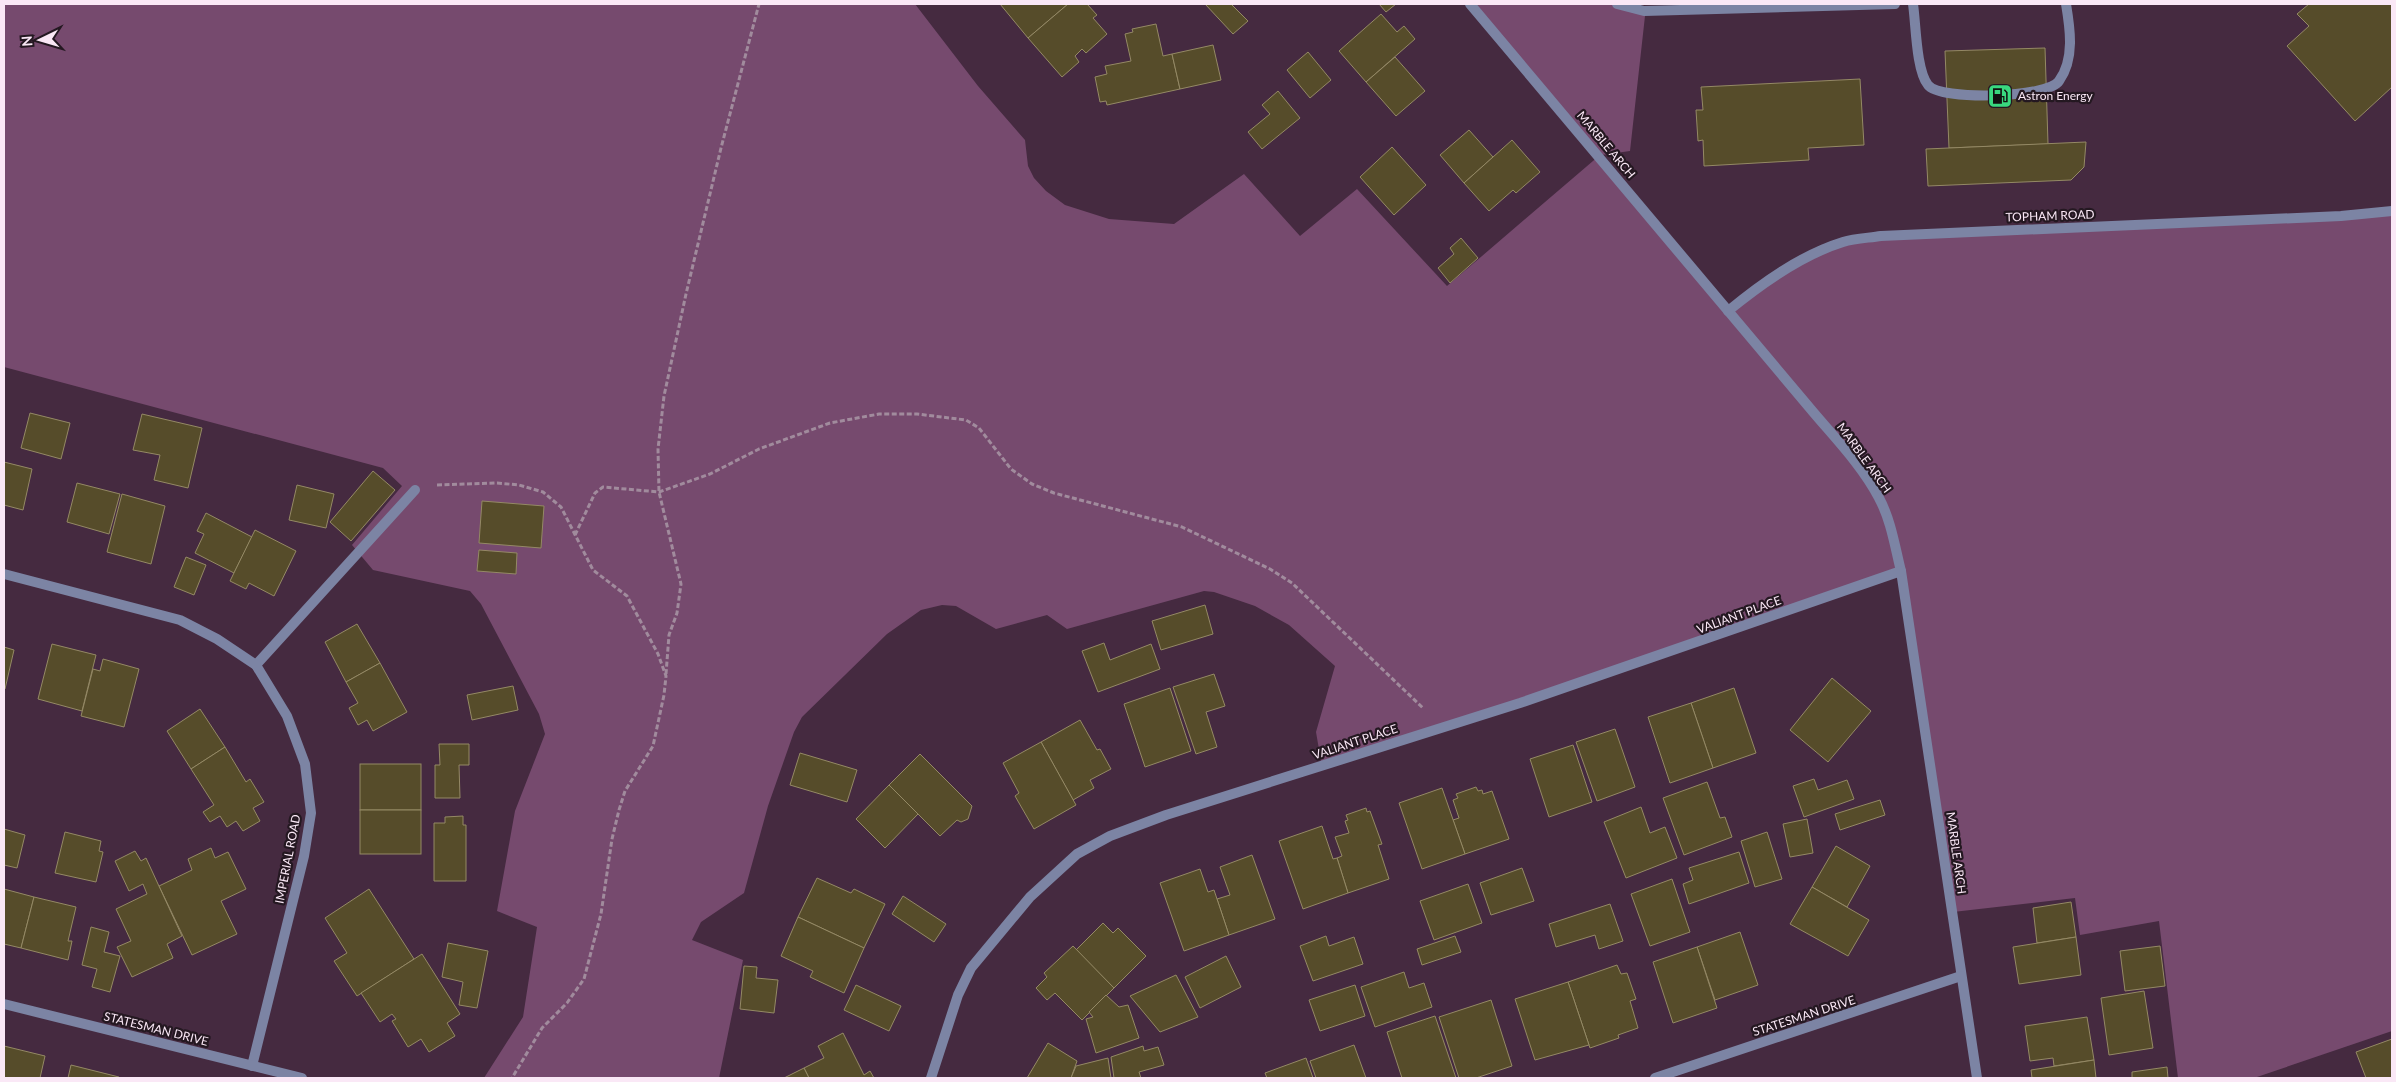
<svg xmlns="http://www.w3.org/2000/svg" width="2396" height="1082" font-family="Lato,sans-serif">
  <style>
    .green { fill: #764a6e }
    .building { fill: #564c2a; stroke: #948965 }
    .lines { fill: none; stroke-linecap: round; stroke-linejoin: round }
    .path { stroke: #a18b9d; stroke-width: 3; stroke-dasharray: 5 2.5; stroke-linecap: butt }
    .lane { stroke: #7c84a4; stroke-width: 10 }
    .street { stroke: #7c84a4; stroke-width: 10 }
    .labels { text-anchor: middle; stroke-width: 4.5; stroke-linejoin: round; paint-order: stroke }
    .poi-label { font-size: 12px; fill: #fae8f6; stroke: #241821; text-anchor: start }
    .street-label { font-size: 12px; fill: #fae8f6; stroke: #241821 }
  </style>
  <rect width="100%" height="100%" fill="#452a40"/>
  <polygon class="green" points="4,4 915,4 978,86 1025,140 1028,166 1034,178 1046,191 1065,205 1109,219 1174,224 1244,174 1300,236 1357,189 1447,286 1600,155 1471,4 1633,4 1646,7 1630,151 1601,155 1727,309 1747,293 1844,241 2392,209 2392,1031 2254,1078 2178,1078 2159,921 2080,935 2075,898 1953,912 1902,572 1322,767 1316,732 1335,666 1289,625 1255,606 1214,592 1204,591 1067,629 1047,615 996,629 956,606 942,605 921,610 887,634 802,717 794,732 768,806 744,893 701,922 692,940 743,960 719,1078 484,1078 523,1017 537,927 497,911 515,811 545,734 539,714 481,604 470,591 373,570 352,545 402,486 383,468 4,367"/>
  <g class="building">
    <polygon points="1000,4 1068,4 1028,38"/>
    <polygon points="1068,4 1087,4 1097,15 1093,18 1107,34 1086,53 1082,49 1075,56 1079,62 1062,77 1028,38"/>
    <polygon points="1205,4 1231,4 1248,21 1233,34"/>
    <polygon points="1379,4 1396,4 1386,12"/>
    <polygon points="2309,4 2392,4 2392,87 2355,121 2287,46 2309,26 2297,14"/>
    <polygon points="1381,14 1397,32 1404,26 1415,39 1366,82 1339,51"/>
    <polygon points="1156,24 1163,56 1172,54 1180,89 1107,105 1106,101 1100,102 1095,77 1107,74 1105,66 1131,61 1125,34 1133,32 1132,29"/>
    <polygon points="1213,45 1221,80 1180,89 1172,54"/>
    <polygon points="2045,48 2048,144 1949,148 1945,51"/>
    <polygon points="1308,52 1331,80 1310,98 1287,70"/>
    <polygon points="1395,57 1425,91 1396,116 1366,82"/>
    <polygon points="1860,79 1864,145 1808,148 1809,160 1704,166 1703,140 1698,141 1696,110 1703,110 1701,87"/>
    <polygon points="1278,91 1300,118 1262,149 1248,132 1270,114 1262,105"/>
    <polygon points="1469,130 1493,157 1464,183 1440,155"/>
    <polygon points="1512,140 1540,172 1516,193 1513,190 1489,211 1464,183"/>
    <polygon points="2086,142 2084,167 2071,180 1928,186 1926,149"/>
    <polygon points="1392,147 1426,185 1394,215 1360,177"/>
    <polygon points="1461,238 1478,258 1450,283 1438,268 1454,254 1450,248"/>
    <polygon points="30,413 70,423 61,459 21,448"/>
    <polygon points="142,414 202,428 188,488 154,480 160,455 133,450"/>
    <polygon points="4,462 32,469 23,510 4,505"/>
    <polygon points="373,471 395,490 351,541 330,522"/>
    <polygon points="77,483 120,494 109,534 67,522"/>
    <polygon points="297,485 334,494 326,528 289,520"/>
    <polygon points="122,494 165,506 151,564 107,552"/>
    <polygon points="482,501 544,506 541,548 479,543"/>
    <polygon points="206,513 252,537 234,573 195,553 204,534 197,531"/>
    <polygon points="255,530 296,551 274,596 249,583 246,589 230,581"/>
    <polygon points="479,550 517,553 516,574 477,571"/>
    <polygon points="186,557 206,565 194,595 174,587"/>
    <polygon points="1205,605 1213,634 1161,650 1152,621"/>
    <polygon points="357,624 380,663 346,682 325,642"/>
    <polygon points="1104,643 1110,660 1151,644 1160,669 1098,692 1082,651"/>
    <polygon points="52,644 96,655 82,711 38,699"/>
    <polygon points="4,647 14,650 5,689 4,688"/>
    <polygon points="103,659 139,669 124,727 81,716 93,669 100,671"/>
    <polygon points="380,663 407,712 373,731 367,720 358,725 349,708 358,703 346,682"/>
    <polygon points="1214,674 1225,706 1206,712 1217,747 1196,754 1173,687"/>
    <polygon points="1832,678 1871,711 1828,762 1790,730"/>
    <polygon points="513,686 518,710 472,720 467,695"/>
    <polygon points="1170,688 1191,751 1145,767 1124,704"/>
    <polygon points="1734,688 1756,753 1713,768 1691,703"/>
    <polygon points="1691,703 1713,768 1670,783 1648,717"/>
    <polygon points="200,709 225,747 191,769 167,731"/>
    <polygon points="1080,720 1097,750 1100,749 1111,769 1090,780 1094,788 1073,800 1041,742"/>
    <polygon points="1615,729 1635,787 1597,801 1576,742"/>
    <polygon points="1041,742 1076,805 1034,829 1015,796 1019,793 1003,763"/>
    <polygon points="439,744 469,744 469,765 459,765 460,798 435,798 435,765 440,765"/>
    <polygon points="1573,745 1592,802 1549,817 1530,759"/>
    <polygon points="225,747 246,782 250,779 264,802 253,808 260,821 243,831 236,821 227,827 220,816 210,822 203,812 214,805 191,769"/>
    <polygon points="800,753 857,770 847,802 790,785"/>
    <polygon points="920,754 972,806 968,819 961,822 957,820 940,836 889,785"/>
    <rect x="360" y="764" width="61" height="46"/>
    <polygon points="1814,779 1818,790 1847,780 1854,799 1804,817 1793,786"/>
    <polygon points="1707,782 1720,818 1725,817 1732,837 1684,855 1663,798"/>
    <polygon points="889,785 918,814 885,848 856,819"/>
    <polygon points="1476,787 1478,791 1482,790 1483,794 1492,791 1509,839 1465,854 1453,820 1459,818 1453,800 1458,798 1456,794"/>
    <polygon points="1442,788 1465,854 1422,869 1399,803"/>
    <polygon points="1880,800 1885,815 1840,830 1835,814"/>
    <polygon points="1641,807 1650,833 1665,827 1677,858 1626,878 1604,822"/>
    <polygon points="1366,808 1367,812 1370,811 1382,844 1378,845 1389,879 1348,893 1337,858 1342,856 1335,837 1349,833 1345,821 1348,820 1346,815"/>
    <rect x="360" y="810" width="61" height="44"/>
    <polygon points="463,816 463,825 466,825 466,881 434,881 434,823 445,823 445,817"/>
    <polygon points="1807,819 1813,853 1790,857 1783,824"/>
    <polygon points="1322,826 1333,859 1337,858 1348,893 1303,909 1279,841"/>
    <polygon points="4,829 25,835 17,868 4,865"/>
    <polygon points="65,832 101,841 99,851 103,852 96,882 55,873"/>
    <polygon points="1767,832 1782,879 1755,887 1741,841"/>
    <polygon points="1836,846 1870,866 1847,907 1812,887"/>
    <polygon points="211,848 215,858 228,852 246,889 221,901 237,934 192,955 159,886 192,870 188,859"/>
    <polygon points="135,851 141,861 146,858 182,936 167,944 173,958 132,977 117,947 131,941 116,909 147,894 143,884 129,891 115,861"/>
    <polygon points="1739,852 1749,883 1689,904 1683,884 1693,880 1689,868"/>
    <polygon points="1252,855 1275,919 1229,935 1217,899 1230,895 1220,867"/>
    <polygon points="1522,868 1534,901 1491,915 1480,883"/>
    <polygon points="1200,869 1208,892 1214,890 1229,935 1184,951 1160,883"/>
    <polygon points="817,878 851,893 854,889 885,904 864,948 798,917"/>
    <polygon points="1672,879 1690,932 1650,946 1631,894"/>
    <polygon points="1468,884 1482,923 1434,940 1420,901"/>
    <polygon points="1812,887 1869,920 1848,956 1790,924"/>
    <polygon points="4,889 34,897 21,948 4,944"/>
    <polygon points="369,889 414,959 357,996 334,961 347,953 325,918"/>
    <polygon points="903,896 946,924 934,942 892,914"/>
    <polygon points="34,897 76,907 68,941 72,941 68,960 21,948"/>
    <polygon points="2071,902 2076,937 2037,943 2033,908"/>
    <polygon points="1610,904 1623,941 1599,949 1595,935 1556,947 1549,924"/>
    <polygon points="798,917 864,948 844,993 810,977 813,971 781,956"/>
    <polygon points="1103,923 1113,933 1118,928 1146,956 1114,988 1076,950"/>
    <polygon points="91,927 109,932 104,952 120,956 110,992 92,987 97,969 82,965"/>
    <polygon points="1740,932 1758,985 1715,1000 1697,947"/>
    <polygon points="1326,936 1329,946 1354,937 1363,964 1313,981 1300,946"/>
    <polygon points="1455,936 1461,952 1422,965 1417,949"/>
    <polygon points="2076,937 2081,975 2019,984 2013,947"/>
    <polygon points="448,943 488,951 477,1008 459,1005 463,982 442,977"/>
    <polygon points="1073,946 1114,988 1082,1020 1055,993 1047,1000 1036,988 1047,977 1044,973"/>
    <polygon points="2160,946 2165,986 2125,991 2120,951"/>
    <polygon points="1697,947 1717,1008 1673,1023 1653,962"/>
    <polygon points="422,954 460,1014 447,1023 455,1036 429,1052 421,1039 408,1047 392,1021 396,1019 392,1014 380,1022 361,993"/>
    <polygon points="1226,956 1241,987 1200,1008 1185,977"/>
    <polygon points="1617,965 1621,974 1627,973 1636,999 1630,1001 1638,1028 1618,1035 1619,1038 1590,1048 1568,982"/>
    <polygon points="744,966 757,967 756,978 778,980 774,1013 740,1009"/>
    <polygon points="1404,972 1409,988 1424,983 1432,1007 1375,1027 1361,987"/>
    <polygon points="1176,975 1198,1017 1160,1032 1130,996"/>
    <polygon points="1568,982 1589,1045 1535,1060 1515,999"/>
    <polygon points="856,985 901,1006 889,1031 844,1010"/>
    <polygon points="1355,985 1365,1016 1320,1031 1309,1000"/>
    <polygon points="2144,991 2153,1048 2109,1055 2101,998"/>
    <polygon points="1106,995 1119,1007 1128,1005 1139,1038 1096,1053 1086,1019 1093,1017 1089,1012"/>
    <polygon points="1491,1000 1512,1066 1476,1078 1459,1078 1439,1017"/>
    <polygon points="1435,1016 1456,1078 1402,1078 1387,1032"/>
    <polygon points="2087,1017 2094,1060 2054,1066 2053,1058 2030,1061 2025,1026"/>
    <polygon points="843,1033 864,1075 870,1071 874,1078 809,1078 804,1068 824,1058 818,1046"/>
    <polygon points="2392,1039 2392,1078 2366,1078 2356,1052"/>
    <polygon points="1048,1043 1077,1061 1071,1078 1027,1078"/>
    <polygon points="1354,1045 1366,1078 1316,1078 1310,1061"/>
    <polygon points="4,1046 45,1056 40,1078 4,1078"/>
    <polygon points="1143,1046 1144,1051 1158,1047 1164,1065 1139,1072 1141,1078 1114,1078 1111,1057"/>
    <polygon points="1108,1058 1111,1078 1071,1078 1076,1066"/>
    <polygon points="1306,1058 1313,1078 1267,1078 1265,1073"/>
    <polygon points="2094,1060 2096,1078 2032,1078 2031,1070"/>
    <polygon points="71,1065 119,1077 119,1078 68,1078"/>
    <polygon points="2167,1067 2168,1078 2132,1078 2132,1072"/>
    <polygon points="804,1068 809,1078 784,1078"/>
  </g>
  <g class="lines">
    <g class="path">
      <polyline points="437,485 497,483 519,485 543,492 561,507 593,570 627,596 658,654 666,676 664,695 653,746 625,791 619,810 612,839 601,914 584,979 567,1003 542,1028 512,1078"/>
      <polyline points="575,535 595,493 603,487 659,492 710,474 759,449 830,423 879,414 917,414 966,420 979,428 1011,469 1032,484 1054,493 1182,527 1270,569 1292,583 1423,708"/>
      <polyline points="666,674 669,635 677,613 681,584 659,492 658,449 664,396 686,294 721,148 759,4"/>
    </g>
    <g class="lane">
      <path d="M1913,4C1916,24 1916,70 1928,85C1940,101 2048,98 2059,81C2075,59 2070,28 2066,4"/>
      <polyline points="256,665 415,490"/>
    </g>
    <g class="street">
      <path d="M1470,4L1814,413C1836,439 1863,467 1879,498C1891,520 1895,547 1901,571L1977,1078"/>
      <polyline points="1617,4 1644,11 1895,4"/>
      <path d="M1728,311C1762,283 1801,255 1843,242C1855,238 1869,238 1881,236L2341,216L2392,211"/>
      <polyline points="4,574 180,620 217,639 256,665 287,716 305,764 311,813 304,856 252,1066"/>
      <polyline points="4,1004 302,1078"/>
      <polyline points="931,1078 958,995 971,968 1030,897 1077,854 1110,836 1166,815 1520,703 1901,571"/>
      <polyline points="1655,1078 1961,976"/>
    </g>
  </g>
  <defs>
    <symbol id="fuel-square" viewBox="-11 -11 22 22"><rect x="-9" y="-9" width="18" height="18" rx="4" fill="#39d87f" stroke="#241821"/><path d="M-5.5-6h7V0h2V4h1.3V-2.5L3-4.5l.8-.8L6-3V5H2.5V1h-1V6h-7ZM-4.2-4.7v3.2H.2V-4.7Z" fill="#111"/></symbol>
  </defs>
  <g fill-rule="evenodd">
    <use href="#fuel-square" x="1986" y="82" width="28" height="28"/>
  </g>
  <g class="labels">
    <g class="poi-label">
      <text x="2018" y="100">Astron Energy</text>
    </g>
    <g class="street-label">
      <text transform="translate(1606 145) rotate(50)" y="4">MARBLE ARCH</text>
      <text transform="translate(2050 216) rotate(-2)" y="4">TOPHAM ROAD</text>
      <text transform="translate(1864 458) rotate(54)" y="4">MARBLE ARCH</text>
      <text transform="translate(1739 615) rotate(-20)" y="4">VALIANT PLACE</text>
      <text transform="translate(1355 742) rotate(-18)" y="4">VALIANT PLACE</text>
      <text transform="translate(1956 853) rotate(82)" y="4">MARBLE ARCH</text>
      <text transform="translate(288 859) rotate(-79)" y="4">IMPERIAL ROAD</text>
      <text transform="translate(1804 1016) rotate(-18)" y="4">STATESMAN DRIVE</text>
      <text transform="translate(156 1029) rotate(14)" y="4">STATESMAN DRIVE</text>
    </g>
  </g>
  <rect width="2396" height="1082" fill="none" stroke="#fae8f6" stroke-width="10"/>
  <g transform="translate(40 40) rotate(265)" stroke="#241821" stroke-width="4" paint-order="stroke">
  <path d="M0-4L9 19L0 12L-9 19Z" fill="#fae8f6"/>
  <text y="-8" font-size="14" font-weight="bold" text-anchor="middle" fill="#fae8f6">N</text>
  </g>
</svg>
